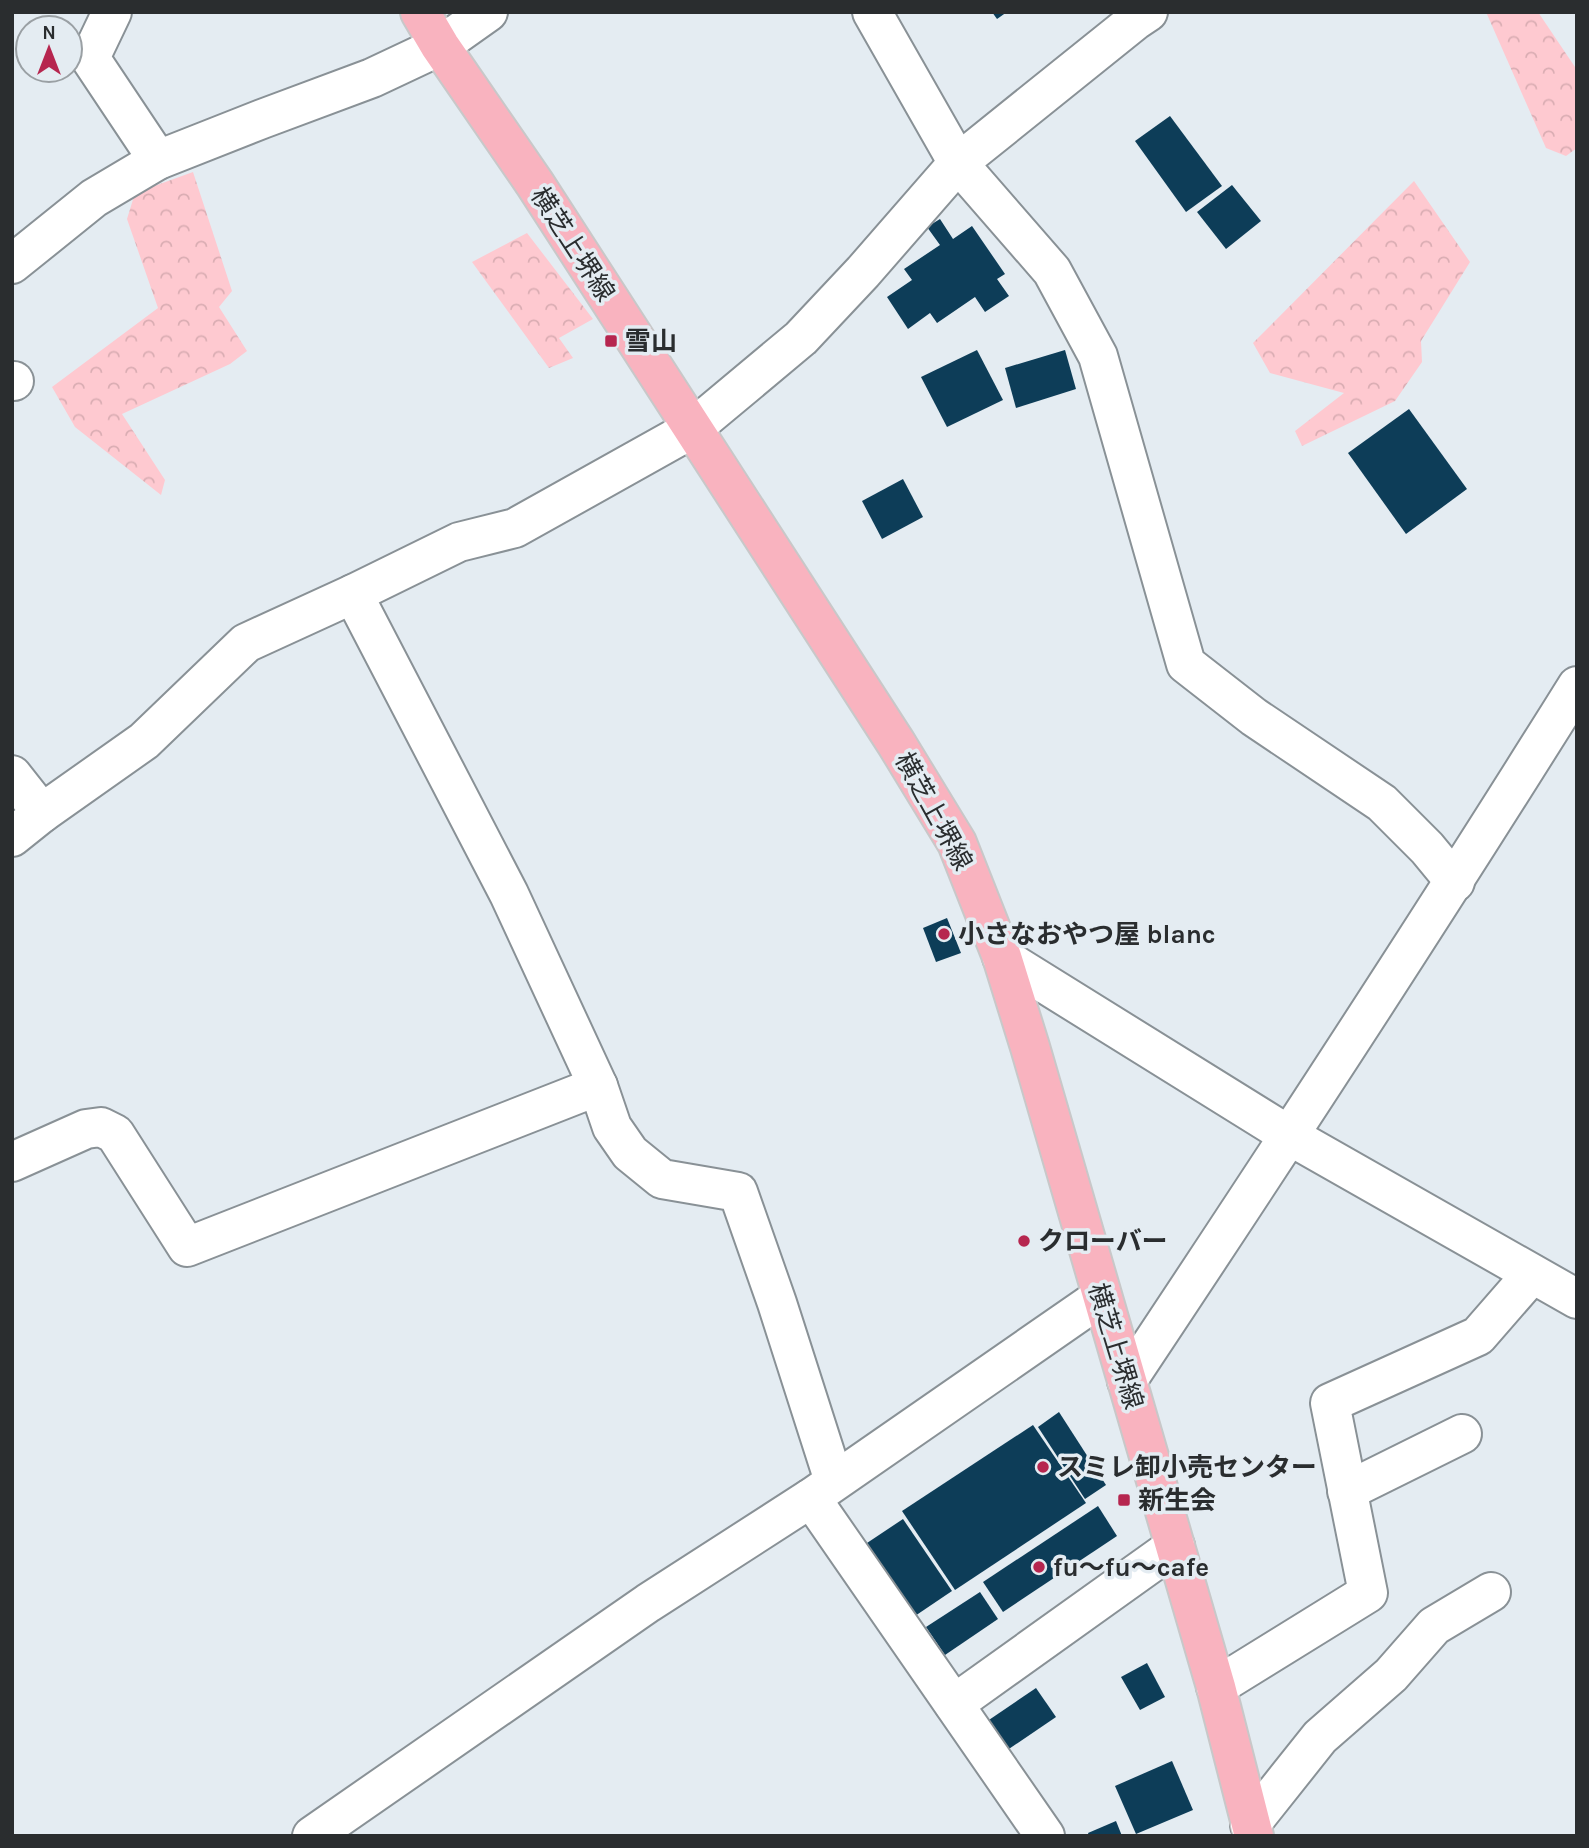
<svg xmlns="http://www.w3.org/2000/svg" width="1589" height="1848" font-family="Karla,'Noto Sans JP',sans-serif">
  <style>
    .forest { fill: url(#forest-crowns) }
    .building { fill: #0d3d58 }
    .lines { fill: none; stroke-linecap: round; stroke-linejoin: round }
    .minor-casing { stroke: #899196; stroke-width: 42 }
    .major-casing { stroke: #c8c8c9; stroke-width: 42 }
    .minor { stroke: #fff; stroke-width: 38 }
    .major { stroke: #f9b3bf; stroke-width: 38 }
    .poi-dot { fill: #b6264f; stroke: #e4ecf2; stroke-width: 2.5 }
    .labels { text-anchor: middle; stroke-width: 7; stroke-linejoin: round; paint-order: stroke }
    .street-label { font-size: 26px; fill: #2a2d2f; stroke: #e4ecf2 }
    .poi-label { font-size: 26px; font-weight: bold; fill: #2a2d2f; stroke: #e4ecf2; text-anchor: start }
  </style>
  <defs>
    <pattern id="forest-crowns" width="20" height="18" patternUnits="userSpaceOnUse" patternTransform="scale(1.75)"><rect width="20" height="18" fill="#fec9d0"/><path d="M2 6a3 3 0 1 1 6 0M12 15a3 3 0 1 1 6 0" fill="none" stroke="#daadb3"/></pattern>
  </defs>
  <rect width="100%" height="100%" fill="#e4ecf2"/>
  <g class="forest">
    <polygon points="1486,12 1538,12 1577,70 1577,148 1566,156 1546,148"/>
    <polygon points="193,172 232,291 219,307 247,351 230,364 122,414 165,480 161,495 75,427 52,387 158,308 127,219 135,193"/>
    <polygon points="1414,181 1470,262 1421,341 1422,362 1395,401 1302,446 1295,431 1344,393 1270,373 1253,343"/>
    <polygon points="527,233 593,319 559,338 573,358 549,368 472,262"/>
  </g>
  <g class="building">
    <polygon points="992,12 1007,12 997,19"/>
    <polygon points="1170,116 1222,186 1186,212 1135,141"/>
    <polygon points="1232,185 1261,221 1226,249 1197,212"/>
    <polygon points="940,219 953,239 972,226 1005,274 997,279 1009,296 985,312 975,297 937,323 930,313 908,329 887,297 912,280 904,269 940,245 927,227"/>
    <polygon points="977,350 1003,400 947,427 921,377"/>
    <polygon points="1065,350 1076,389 1016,408 1005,368"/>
    <polygon points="1409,409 1467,489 1406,534 1348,453"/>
    <polygon points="903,479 923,517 882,539 862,501"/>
    <polygon points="947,918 961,953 936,962 923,928"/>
    <polygon points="1059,1412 1106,1485 1085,1499 1038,1427"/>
    <polygon points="1033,1425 1086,1503 955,1590 902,1511"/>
    <polygon points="1098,1506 1117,1536 1003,1612 983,1582"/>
    <polygon points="903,1519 952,1591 912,1618 864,1545"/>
    <polygon points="980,1592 998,1619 945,1655 926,1627"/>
    <polygon points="1147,1663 1165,1697 1140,1710 1121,1677"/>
    <polygon points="1036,1688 1056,1717 1003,1753 983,1724"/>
    <polygon points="1172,1761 1193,1810 1136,1834 1115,1786"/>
    <polygon points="1116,1821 1122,1836 1089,1836 1088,1833"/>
  </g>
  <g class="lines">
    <defs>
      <g id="minor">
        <polyline points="112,12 90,58 158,160"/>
        <polyline points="872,12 958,163 1052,271 1098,356 1186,664 1254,717 1382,803 1427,848 1455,882"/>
        <polyline points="12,264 94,198 158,160 262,119 372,78 440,46 488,12"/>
        <polyline points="12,381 14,381"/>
        <polyline points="353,594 509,894 598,1086 612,1127 630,1153 662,1179 738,1192 777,1303 834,1481"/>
        <polyline points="12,775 42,813"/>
        <polyline points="12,837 42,813 144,741 246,643 353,594 459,542 515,528 692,429 801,338 863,272 958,163 1136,20 1148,12"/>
        <polyline points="1002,957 1290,1136 1577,1299"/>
        <polyline points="12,1162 86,1129 101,1127 115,1134 187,1247 598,1086"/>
        <path d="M1127,1381C1280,1151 1431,920 1577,686"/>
        <polyline points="1347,1491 1462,1434"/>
        <polyline points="811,1498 1045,1836"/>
        <polyline points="1216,1687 1368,1593 1330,1403 1478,1336 1532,1274"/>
        <polyline points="954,1704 1175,1546"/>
        <polyline points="1250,1825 1320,1737 1391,1675 1434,1626 1491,1592"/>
        <polyline points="312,1836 648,1603 811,1498 1101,1297"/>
      </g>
      <polyline id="major" points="420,12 440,46 535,184 896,743 957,843 1002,957 1030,1047 1216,1687 1254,1836"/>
    </defs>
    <use href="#minor" class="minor-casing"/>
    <use href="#major" class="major-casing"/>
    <use href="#minor" class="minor"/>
    <use href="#major" class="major"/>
  </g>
  <g class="poi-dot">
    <rect x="604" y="334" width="14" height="14" rx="3.5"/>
    <circle cx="944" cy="934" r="7"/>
    <circle cx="1024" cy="1241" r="7"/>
    <circle cx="1043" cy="1467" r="7"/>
    <rect x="1117" y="1493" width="14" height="14" rx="3.5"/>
    <circle cx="1039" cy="1567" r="7"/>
  </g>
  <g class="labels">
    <g class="street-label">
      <text transform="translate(573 244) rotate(57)" y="9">横芝上堺線</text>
      <text transform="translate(934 811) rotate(61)" y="9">横芝上堺線</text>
      <text transform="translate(1116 1346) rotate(73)" y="9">横芝上堺線</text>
    </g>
    <g class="poi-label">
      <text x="625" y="350">雪山</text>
      <text x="958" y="943">小さなおやつ屋 blanc</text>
      <text x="1038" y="1250">クローバー</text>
      <text x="1057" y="1476">スミレ卸小売センター</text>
      <text x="1138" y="1509">新生会</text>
      <text x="1053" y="1576">fu～fu～cafe</text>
    </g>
  </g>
  <rect width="1589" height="1848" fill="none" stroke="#2a2d2f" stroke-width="28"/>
  <g transform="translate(49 49)"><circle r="33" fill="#e4ecf2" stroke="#9aa0a4" stroke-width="2"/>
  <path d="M0-5L12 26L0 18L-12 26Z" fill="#b6264f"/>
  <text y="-10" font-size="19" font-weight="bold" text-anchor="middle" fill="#2a2d2f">N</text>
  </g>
</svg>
